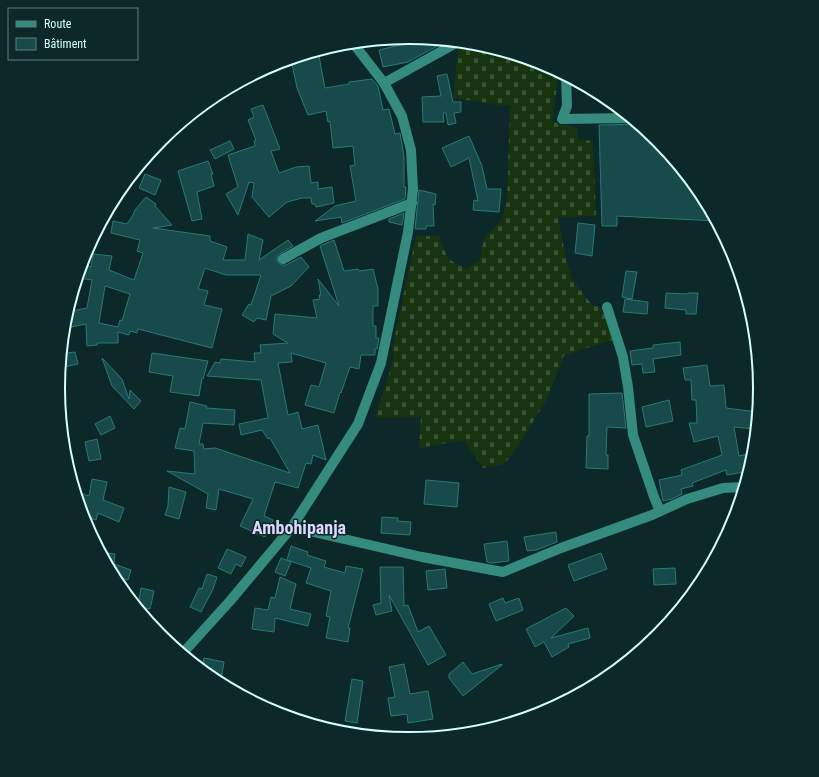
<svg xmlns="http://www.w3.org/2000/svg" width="819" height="777" font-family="'Roboto Condensed',sans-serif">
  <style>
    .cemetery { fill: url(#cemetery-stones) }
    .building { fill: #184a4b; stroke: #287979; fill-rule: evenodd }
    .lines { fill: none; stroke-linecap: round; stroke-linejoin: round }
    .minor { stroke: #348b7e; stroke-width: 10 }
    .labels { text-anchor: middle; stroke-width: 3; stroke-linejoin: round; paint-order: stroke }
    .district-label { font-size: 18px; font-weight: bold; fill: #ded7ff; stroke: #0d2828 }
    .rim { fill: none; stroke: #d5fffc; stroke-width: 2 }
  </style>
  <defs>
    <pattern id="cemetery-stones" width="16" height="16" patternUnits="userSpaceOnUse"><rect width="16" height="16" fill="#183310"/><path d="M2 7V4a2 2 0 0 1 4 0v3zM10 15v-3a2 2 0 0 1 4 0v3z" fill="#395234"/></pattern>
  </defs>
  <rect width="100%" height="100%" fill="#0d2828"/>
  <polygon class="cemetery" points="479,44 544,64 559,72 552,122 577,128 578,139 593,141 596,216 558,217 565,254 572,279 592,305 603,308 616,339 564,355 547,399 516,449 504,464 483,468 464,440 419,448 421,417 375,418 394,358 392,350 416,236 439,236 448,259 467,269 480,260 484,239 502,219 507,201 510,106 453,98 458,49"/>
  <g class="building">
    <polygon points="425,39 438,40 439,45 408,62 383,67 379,50"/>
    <polygon points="318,51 325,88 349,84 349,82 372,79 378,86 383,110 389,109 395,134 400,133 404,157 404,187 406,187 405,199 342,223 341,217 315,221 335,206 356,201 350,166 355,165 353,146 333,148 330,121 328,122 326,111 308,115 297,88 291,59"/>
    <polygon points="447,74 453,102 461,102 461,112 454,113 456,123 448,125 446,113 443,113 444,122 423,122 422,97 441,96 437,76"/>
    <polygon points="263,105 280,149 271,151 279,173 296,167 309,166 311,183 318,182 318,189 332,187 334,203 316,207 315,204 312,204 311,198 302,198 287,202 269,217 252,197 254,183 249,182 238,215 226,194 238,187 228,155 255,146 254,141 256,140 248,120 254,117 251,109"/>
    <polygon points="639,124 658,140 702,193 717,221 617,216 617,226 602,226 599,125"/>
    <polygon points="469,136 482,166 487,189 501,189 499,212 473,210 474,200 478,201 469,158 451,167 442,148"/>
    <polygon points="230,141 234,149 215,159 210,150"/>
    <polygon points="208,161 213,174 211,174 214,186 197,192 202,219 192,221 178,171"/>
    <polygon points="145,174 161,180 155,195 139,188"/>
    <polygon points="419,190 436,194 435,205 433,204 434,226 426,226 426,229 415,229"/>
    <path d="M146,197L156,204L155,206L172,225L153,228L210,236V241L227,247L223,260H245L248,234L263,240L259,260L288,240L293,246L278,255L277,259L278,262L282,265H286L301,257L309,267L291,286L271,296L266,320L257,318L254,322L242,315L249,304L251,305L261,275H226L205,268L198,289L208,291L204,305L222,309L212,348L138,329L137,333L130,331L129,335L118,332V343H97V345L87,346L86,324L66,328L65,320L67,312L87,308L92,280L78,278L81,265L91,267L93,254L112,256L109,270L134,280L143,253L137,251L140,240L111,233L113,221L127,224L133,215L135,210ZM105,286L130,294L122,321L120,320L118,327L99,323Z"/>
    <polygon points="404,213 402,225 389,222 389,219"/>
    <polygon points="578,223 595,225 592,256 575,253"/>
    <polygon points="334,240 344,271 358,269 359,271 373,269 378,289 378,306 373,306 373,326 376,326 376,338 379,338 377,349 375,349 375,355 361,355 359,369 350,367 341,393 340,392 334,413 305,405 311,385 319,387 326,363 291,353 292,362 278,363 288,415 298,412 302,429 318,425 326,460 313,455 311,464 306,463 298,488 275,482 264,516 273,520 265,537 240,526 253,499 219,489 216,510 206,508 208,494 167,471 195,474 194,451 175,448 180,428 185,429 190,402 207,406 206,408 235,410 234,425 203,423 199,444 203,444 204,449 215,448 290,473 270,438 268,439 262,430 241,435 239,424 268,418 261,380 207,376 215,362 220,363 221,359 255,362 254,353 261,353 260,345 288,343 273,334 275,314 317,318 313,300 320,299 319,295 321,295 318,279 339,306 320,246"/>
    <polygon points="626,271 637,272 632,299 622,297"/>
    <polygon points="666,293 687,294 688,293 698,293 696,314 686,314 686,310 665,308"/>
    <polygon points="625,299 648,302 647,314 623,312"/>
    <polygon points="680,342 681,355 653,359 655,372 643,373 642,364 632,365 630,351 653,348 653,345"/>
    <polygon points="75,352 78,364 64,367 61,354"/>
    <polygon points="152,353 208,361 203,379 202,378 199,396 170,392 173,376 149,372"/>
    <polygon points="102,358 122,379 129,399 130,390 141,401 134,409 112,386"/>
    <polygon points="707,365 710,386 724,385 726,408 757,412 755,429 734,427 739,456 747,454 750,471 727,475 726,470 692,483 693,486 681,489 682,494 672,499 663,501 659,480 682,475 681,470 722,455 718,436 694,442 689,423 697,423 696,400 692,400 691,380 685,380 683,368"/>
    <polygon points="622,393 626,428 607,427 606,455 608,455 608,469 586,468 587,436 589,436 589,394"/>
    <polygon points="669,400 673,421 646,427 642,407"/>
    <polygon points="110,416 115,428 101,435 95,424"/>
    <polygon points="97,439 101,459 89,461 85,442"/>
    <polygon points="92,479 107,482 103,500 124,508 119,522 98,513 96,520 83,516 78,500 79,493 89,496"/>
    <polygon points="426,480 459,483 457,507 424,504"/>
    <polygon points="169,487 186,492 179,519 165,515 168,506"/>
    <polygon points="382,517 398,518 397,521 411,522 410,535 381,533"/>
    <polygon points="556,532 557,542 536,550 527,551 524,537"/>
    <polygon points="507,541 509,561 491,563 487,562 484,544"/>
    <polygon points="291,546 308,552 307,555 326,561 324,567 345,573 346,566 363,569 348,628 350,628 348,642 326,638 330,617 326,616 331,591 306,583 311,568 287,560"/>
    <polygon points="227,549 246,557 241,567 236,564 231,574 218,568"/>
    <polygon points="100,552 115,554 114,564 131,570 128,580 113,576"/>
    <polygon points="601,553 607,569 574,581 568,565"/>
    <polygon points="281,558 291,562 285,576 275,572"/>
    <polygon points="380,567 403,567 404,606 408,605 418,632 429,626 446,655 428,665 389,595 392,611 376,615 373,605 381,603"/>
    <polygon points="675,568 676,584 654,585 653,569"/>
    <polygon points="445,569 447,588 428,590 426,571"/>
    <polygon points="207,574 217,577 213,589 201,612 190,607 199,588 202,589"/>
    <polygon points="280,577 296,584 290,609 311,614 308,626 275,618 274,632 252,629 255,608 268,610 271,597 275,598"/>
    <polygon points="141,588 154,591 150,609 138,606"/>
    <polygon points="503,598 505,603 519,598 523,610 496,621 489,604"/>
    <polygon points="566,608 574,616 551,638 588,628 590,638 568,644 569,647 552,657 544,642 535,647 526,629"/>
    <polygon points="204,658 224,662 222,675 219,675 217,682 202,671"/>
    <polygon points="463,662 472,674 502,664 502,665 463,696 449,678 449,674"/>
    <polygon points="404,664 410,694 428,691 433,719 408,723 407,714 391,716 388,698 395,697 389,667"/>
    <polygon points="352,679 363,681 357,723 345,721"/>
  </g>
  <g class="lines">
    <g class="minor">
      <polyline points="566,75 567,106 562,119 631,118"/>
      <polyline points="384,83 458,42"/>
      <polyline points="283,259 321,238 412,203"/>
      <polyline points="607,307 623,357 628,387 633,435 654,497 660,511"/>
      <polyline points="292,527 422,557 503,572 561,548 652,515 687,499 723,488 743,487 745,489"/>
      <polyline points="182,654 230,601 292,527 358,424 381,363 408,232 413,189 411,150 402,116 384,83 353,43"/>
    </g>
  </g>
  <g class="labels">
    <g class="district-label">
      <text x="299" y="534">Ambohipanja</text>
    </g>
  </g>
  <path d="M0 0H819V777H0ZM65 388a344 344 0 1 1 688 0a344 344 0 1 1-688 0Z" fill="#0d2828" fill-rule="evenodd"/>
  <path class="rim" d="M65 388a344 344 0 1 1 688 0a344 344 0 1 1-688 0Z"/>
  <rect x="8" y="8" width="130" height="52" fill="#0d2828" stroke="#5d7e7d"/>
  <rect x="16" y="21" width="20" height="6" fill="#348b7e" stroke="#5d7e7d"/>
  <text x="44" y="28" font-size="12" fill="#d5fffc">Route</text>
  <rect x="16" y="38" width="20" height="12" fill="#184a4b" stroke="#5d7e7d"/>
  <text x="44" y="48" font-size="12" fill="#d5fffc">Bâtiment</text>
</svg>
